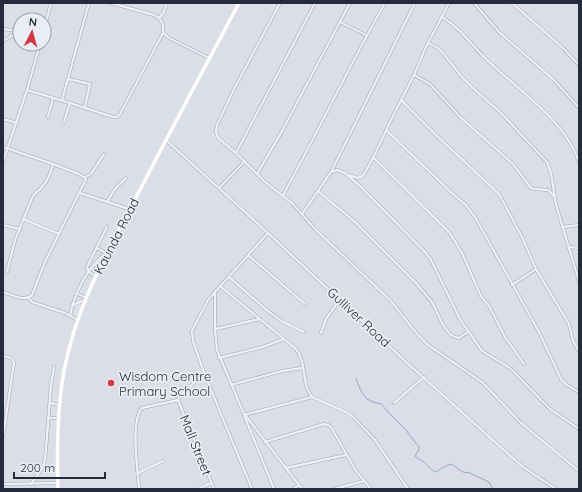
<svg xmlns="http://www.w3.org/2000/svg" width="582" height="492" font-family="Quicksand,sans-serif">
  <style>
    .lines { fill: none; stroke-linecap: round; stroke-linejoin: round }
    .stream { stroke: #93a9c8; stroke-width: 1 }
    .street-casing { stroke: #a0a5b0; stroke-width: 3.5 }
    .street { stroke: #edeff4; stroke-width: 2.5 }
    .secondary { stroke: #fff; stroke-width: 3.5 }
    .poi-dot { fill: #d23843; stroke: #eaedf4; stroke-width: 1.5 }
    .labels { text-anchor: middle; stroke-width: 3.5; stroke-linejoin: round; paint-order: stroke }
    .street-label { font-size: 13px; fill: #242b3c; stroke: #eaedf4 }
    .poi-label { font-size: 13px; fill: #242b3c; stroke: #eaedf4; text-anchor: start }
  </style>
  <rect width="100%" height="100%" fill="#dbdee6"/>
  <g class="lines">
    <path class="stream" d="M356,379L361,391L367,399L373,402L381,404L390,414L405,429L419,447V449L415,456C417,458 419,459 421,460C426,463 430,469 435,472C441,470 445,465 451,464L463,472L470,473L489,482L493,489"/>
    <defs>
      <g id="street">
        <polyline points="280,3 234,89 217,125 216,132 218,138 236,153 264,181 293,204 315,229 390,300 418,335 428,345 482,382 521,423 579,471"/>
        <polyline points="474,3 500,33 554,80 579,108"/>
        <polyline points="512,3 563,48 579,65"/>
        <path d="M442,17C459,27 470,43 484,57C515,88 566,120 579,162"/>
        <polyline points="159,18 163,14 167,3"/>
        <polyline points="340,22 366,35"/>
        <polyline points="3,29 20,31"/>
        <polyline points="44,30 51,3"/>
        <polyline points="163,33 169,38 209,58"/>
        <polyline points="3,41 20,31"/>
        <polyline points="428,43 438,48 443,53 461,76 476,91 500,112 547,162 551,173 556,205 579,281"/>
        <polyline points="414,75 430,84 460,117 512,163 531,188 535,189 548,190 554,196"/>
        <polyline points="68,79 90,84 85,107"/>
        <path d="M27,90L70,103L113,117H117L120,114L163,33C164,24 162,19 154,15L111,3"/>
        <polyline points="62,100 89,3"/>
        <polyline points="401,100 436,135 499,194 522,237 536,269 569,324 573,341 579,351"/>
        <polyline points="48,117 53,98"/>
        <polyline points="3,119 17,123"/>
        <polyline points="64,122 70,103"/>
        <polyline points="386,130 454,195 466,205 475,217 539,332 561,379 567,385 579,392"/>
        <polyline points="166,140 268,233 405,361 515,460 523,467 556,489"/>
        <path d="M3,147L53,164L79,174L86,179L45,262L32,295C25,302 12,295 3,292"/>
        <polyline points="236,153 315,3"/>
        <polyline points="374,158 449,232 462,253 481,296 489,306 505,337 524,364"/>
        <polyline points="3,162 27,90 40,44"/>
        <polyline points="332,170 415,3"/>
        <polyline points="344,172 360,186 426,253 431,260 460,319 482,351 510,368 550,409 579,429"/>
        <polyline points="257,174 282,131 350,3"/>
        <polyline points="349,175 358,178 363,176 373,158 392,118 414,75 425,49 449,3"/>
        <polyline points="85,177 91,174 104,154"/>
        <polyline points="219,188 244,162"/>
        <polyline points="319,192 354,221 416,283 432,302 443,325 451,335 455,337 459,338 468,332"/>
        <polyline points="80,193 129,209"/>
        <path d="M283,195C318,132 349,66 385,3"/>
        <polyline points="107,202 115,189 126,178"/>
        <polyline points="302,214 331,172 337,170 345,173"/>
        <polyline points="23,219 59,234"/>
        <polyline points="3,225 20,229"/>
        <polyline points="563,227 579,225"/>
        <polyline points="570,247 579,248"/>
        <polyline points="97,248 106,253"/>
        <polyline points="248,255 305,304"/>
        <path d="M7,272L15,240L32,198C34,193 38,192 41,188C48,181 51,173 53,164"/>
        <polyline points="95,276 89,272 87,267 107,227"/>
        <polyline points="229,277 269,312 283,322 304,332"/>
        <polyline points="512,285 536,269"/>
        <path d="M220,286L296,349C307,362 301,383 312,397L348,413L354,418L375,440L408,489"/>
        <polyline points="215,291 215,329 217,350 243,412 302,489"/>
        <polyline points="78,294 86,298"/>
        <polyline points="29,298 32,302 65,313 78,320"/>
        <polyline points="73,305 85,300"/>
        <path d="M70,316C74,293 88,267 106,253"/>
        <polyline points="215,329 260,319"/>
        <polyline points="321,333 326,319 340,299"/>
        <polyline points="3,356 11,358 14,362 3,437"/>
        <polyline points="219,358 263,347 284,339"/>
        <polyline points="231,385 282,371 302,368"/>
        <polyline points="178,400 214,489"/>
        <polyline points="178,400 180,396 204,373"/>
        <polyline points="50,403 59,405"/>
        <polyline points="394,403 424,377"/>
        <polyline points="48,418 58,418"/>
        <polyline points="265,442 324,424 328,425 331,427 356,471 371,489"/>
        <polyline points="286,468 346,455"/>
        <polyline points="138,473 163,461"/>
        <polyline points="3,484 58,483"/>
        <polyline points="31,484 41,470 45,461 51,385 54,367"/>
        <path d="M139,489C138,471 130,422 142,408L178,400"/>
        <polyline points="198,489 211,483"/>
        <polyline points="252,489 204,373 193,341 192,331 208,300 268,233"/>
        <polyline points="274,489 244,415 312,397"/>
        <polyline points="293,489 299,485"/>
        <polyline points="334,489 364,481"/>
      </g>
    </defs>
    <use href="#street" class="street-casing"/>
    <use href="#street" class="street"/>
    <path class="secondary" d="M58,489C57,449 57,410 64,371C76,305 110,247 141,188C173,126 206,65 239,3"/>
  </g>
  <circle class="poi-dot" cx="111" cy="383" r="4"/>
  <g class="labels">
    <g class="street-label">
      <text transform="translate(116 236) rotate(-63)" y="5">Kaunda Road</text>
      <text transform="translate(359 317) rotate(43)" y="5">Gulliver Road</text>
      <text transform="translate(196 445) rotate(68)" y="5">Mall Street</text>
    </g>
    <g class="poi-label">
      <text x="119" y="381">Wisdom Centre<tspan x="119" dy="15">Primary School</tspan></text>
    </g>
  </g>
  <rect width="582" height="492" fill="none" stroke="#242b3c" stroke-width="8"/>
  <g transform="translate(32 32) rotate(6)"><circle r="19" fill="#eaedf4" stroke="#9b9faa"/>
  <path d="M0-3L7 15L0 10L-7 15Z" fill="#d23843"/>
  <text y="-6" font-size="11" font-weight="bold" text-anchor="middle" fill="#242b3c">N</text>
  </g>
  <path d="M14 472v6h91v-6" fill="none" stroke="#242b3c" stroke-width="2"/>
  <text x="20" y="472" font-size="12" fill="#242b3c" stroke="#eaedf4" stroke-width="3" paint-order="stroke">200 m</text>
</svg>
